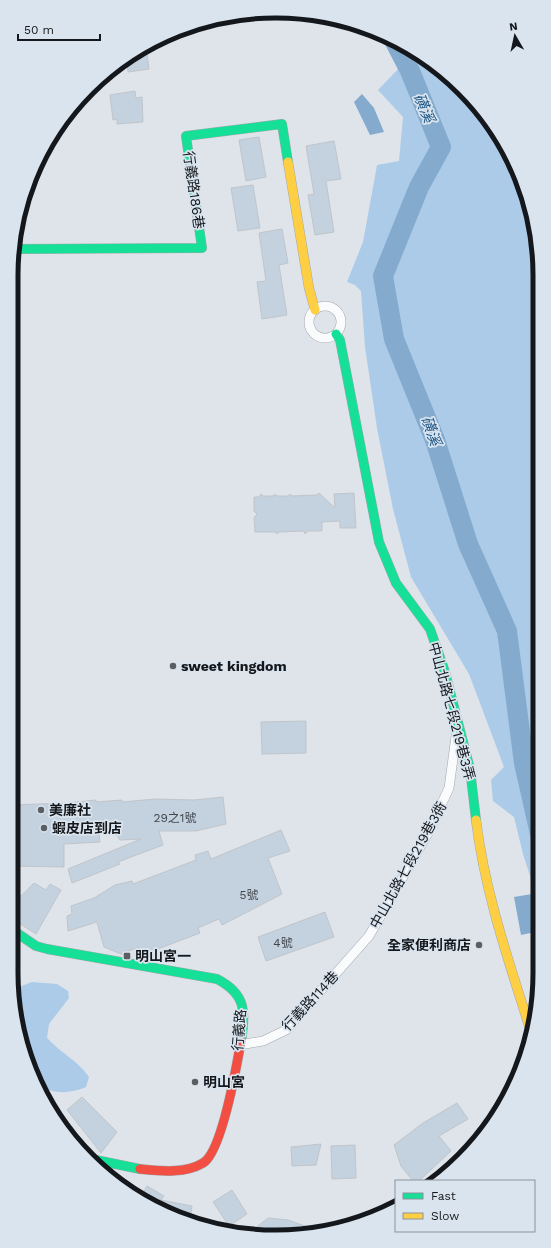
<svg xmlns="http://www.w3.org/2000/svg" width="551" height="1248" font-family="'Work Sans','Noto Sans TC',sans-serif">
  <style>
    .green { fill: #b4cde5 }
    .forest { fill: #abcbe9 }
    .water { fill: #84abce }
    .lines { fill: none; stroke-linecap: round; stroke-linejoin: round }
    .river { stroke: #84abce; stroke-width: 20 }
    .building { fill: #c4d1de; stroke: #c0c5ca }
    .street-casing { stroke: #a3a7ab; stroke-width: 10 }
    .fast-casing { stroke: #a3a7ab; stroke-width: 10 }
    .slow-casing { stroke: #a3a7ab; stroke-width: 10 }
    .jam-casing { stroke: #a3a7ab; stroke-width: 10 }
    .street { stroke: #fafbfc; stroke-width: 9 }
    .fast { stroke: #16e098; stroke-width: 9 }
    .slow { stroke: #ffcf43; stroke-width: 9 }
    .jam { stroke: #f24e42; stroke-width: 9 }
    .poi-dot { fill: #5b5f63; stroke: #dae4ee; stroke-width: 1.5 }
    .labels { text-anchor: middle; stroke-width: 3.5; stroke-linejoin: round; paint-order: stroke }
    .number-label { font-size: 12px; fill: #41464d }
    .street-label { font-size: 14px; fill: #14171b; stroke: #dae4ee }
    .poi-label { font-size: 14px; font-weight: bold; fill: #14171b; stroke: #dae4ee; text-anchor: start }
    .water-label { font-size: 15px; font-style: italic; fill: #1f5888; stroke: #dae4ee }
    .rim { fill: none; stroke: #14171b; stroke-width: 5 }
  </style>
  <rect width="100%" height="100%" fill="#dee4ea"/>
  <polygon class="green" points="350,23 374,30 372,34 358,35"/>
  <g class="forest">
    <polygon points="410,50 436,66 485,114 520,174 538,241 540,877 531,879 523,854 514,817 493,801 491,780 504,767 469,674 411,577 393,509 377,428 365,347 361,291 355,285 347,282 363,242 377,165 399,161 403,117 378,90 400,67"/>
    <path d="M32,982L57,984L68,991L69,998L49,1024L47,1038C61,1053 78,1061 89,1077L86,1087C70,1094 54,1094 38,1086L25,1058L14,989Z"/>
  </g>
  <g class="water">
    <polygon points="362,94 374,108 384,132 370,135 354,102"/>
    <polygon points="538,893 540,931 521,935 514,897"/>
  </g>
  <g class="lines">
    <polyline class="river" points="395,42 410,71 441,147 419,187 383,276 394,339 435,440 468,544 507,631 524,763 540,834"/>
  </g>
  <g class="building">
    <polygon points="146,46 149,69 128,72 127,57"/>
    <polygon points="135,91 136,98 142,97 143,122 117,124 117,119 113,120 110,95"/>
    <polygon points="259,137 266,177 246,181 239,140"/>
    <polygon points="334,141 341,179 326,181 334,232 315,235 308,195 314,194 306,146"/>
    <polygon points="253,185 260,228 238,231 231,188"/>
    <polygon points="282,229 288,263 279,265 287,315 262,319 257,282 266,281 259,233"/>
    <polygon points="319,493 335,508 334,494 354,493 356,528 340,528 340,521 322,522 322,531 308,531 305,534 304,531 279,532 277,534 275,532 255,532 254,518 257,514 254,511 254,497 259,497 261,494 263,496 273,496 275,494 277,496 288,496 290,494 292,496 317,495"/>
    <polygon points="306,721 306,753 262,754 261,722"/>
    <polygon points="223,797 226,824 196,831 159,831 163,845 118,862 120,864 72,883 68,869 141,839 120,840 114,831 99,834 100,842 64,844 64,867 11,866 11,805 66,803 96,800 96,802 122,800 122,802 155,799 194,800"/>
    <polygon points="281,830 290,851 268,858 282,894 222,925 219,919 198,928 200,933 142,955 139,947 121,954 104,947 97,922 68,931 67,916 72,914 71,906 94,898 115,885 132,881 133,884 196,860 195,855 208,851 211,859"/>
    <polygon points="34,883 46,890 50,884 61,890 36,934 11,918 11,888 20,897"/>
    <polygon points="325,912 334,937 266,961 258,937"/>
    <polygon points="82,1097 117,1132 101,1153 67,1110"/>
    <polygon points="457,1103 468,1119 439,1136 451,1151 419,1181 413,1181 401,1166 394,1145 423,1123"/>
    <polygon points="321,1144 316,1165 292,1166 291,1147"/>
    <polygon points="355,1145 356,1178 332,1179 331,1146"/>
    <polygon points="147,1186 164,1196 161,1200 192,1206 190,1219 143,1201 140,1199"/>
    <polygon points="232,1190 247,1214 229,1226 213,1202"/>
    <polygon points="268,1218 288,1220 322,1232 310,1235 249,1233"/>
  </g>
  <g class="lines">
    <defs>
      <g id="street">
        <circle cx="325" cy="322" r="16"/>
        <polyline points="239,1045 263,1041 286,1030 369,936 428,833 449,788 457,729"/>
      </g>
      <g id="fast">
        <polyline points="14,249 202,248 186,136 282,124 288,162"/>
        <polyline points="336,334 340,340 379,542 396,583 430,629 445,672 470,769 476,820"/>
        <path d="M11,929L36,946L47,949L217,979C246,994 246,1012 241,1041"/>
        <polyline points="91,1159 140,1169"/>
      </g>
      <g id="slow">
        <polyline points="288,162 309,288 315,310"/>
        <path d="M476,820C485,894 510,965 532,1035"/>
      </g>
      <path id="jam" d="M140,1169C160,1171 185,1174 203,1163C222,1152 237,1064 241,1041"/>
    </defs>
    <use href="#street" class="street-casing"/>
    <use href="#fast" class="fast-casing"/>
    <use href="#slow" class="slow-casing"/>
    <use href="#jam" class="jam-casing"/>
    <use href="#street" class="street"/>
    <use href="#fast" class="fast"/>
    <use href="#slow" class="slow"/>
    <use href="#jam" class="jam"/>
  </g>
  <g class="poi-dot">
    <circle cx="173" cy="666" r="4"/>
    <circle cx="41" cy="810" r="4"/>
    <circle cx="44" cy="828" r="4"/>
    <circle cx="479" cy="945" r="4"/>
    <rect x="123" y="952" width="8" height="8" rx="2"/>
    <circle cx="195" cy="1082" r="4"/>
  </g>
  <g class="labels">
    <g class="number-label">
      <text x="175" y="822">29之1號</text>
      <text x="249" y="899">5號</text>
      <text x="283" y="947">4號</text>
    </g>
    <g class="street-label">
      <text transform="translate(194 190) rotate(82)" y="5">行義路186巷</text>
      <text transform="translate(452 711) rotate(75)" y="5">中山北路七段219巷3弄</text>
      <text transform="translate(408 865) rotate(-61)" y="5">中山北路七段219巷3衖</text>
      <text transform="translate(310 1001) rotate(-47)" y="5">行義路114巷</text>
      <text transform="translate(239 1030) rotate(-85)" y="5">行義路</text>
    </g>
    <g class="poi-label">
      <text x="181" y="671">sweet kingdom</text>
      <text x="49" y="815">美廉社</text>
      <text x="52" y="833">蝦皮店到店</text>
      <text x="471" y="950" text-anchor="end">全家便利商店</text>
      <text x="135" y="961">明山宮一</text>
      <text x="203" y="1087">明山宮</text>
    </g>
    <g class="water-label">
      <text transform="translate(424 108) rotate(67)" y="5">磺溪</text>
      <text transform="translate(431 431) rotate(70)" y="5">磺溪</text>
    </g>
  </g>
  <path d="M0 0H551V1248H0ZM275 18H276A257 257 0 0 1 533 275V973A257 257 0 0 1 276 1230H275A257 257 0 0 1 18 973V275A257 257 0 0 1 275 18Z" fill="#dae4ee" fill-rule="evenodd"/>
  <path class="rim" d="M275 18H276A257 257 0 0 1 533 275V973A257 257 0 0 1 276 1230H275A257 257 0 0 1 18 973V275A257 257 0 0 1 275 18Z"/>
  <rect x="395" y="1180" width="140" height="52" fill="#dae4ee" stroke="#8b929a"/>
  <rect x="403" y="1193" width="20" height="6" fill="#16e098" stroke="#8b929a"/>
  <text x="431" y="1200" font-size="12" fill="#14171b">Fast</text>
  <rect x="403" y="1213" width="20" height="6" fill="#ffcf43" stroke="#8b929a"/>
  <text x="431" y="1220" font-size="12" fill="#14171b">Slow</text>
  <g transform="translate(515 36) rotate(351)" stroke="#dae4ee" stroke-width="3" paint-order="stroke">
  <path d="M0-3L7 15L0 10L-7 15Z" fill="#14171b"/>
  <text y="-6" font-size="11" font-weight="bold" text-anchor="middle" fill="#14171b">N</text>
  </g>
  <path d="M18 34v6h82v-6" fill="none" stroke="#14171b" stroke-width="2"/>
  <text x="24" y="34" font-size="12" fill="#14171b" stroke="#dae4ee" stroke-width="3" paint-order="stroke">50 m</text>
</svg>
